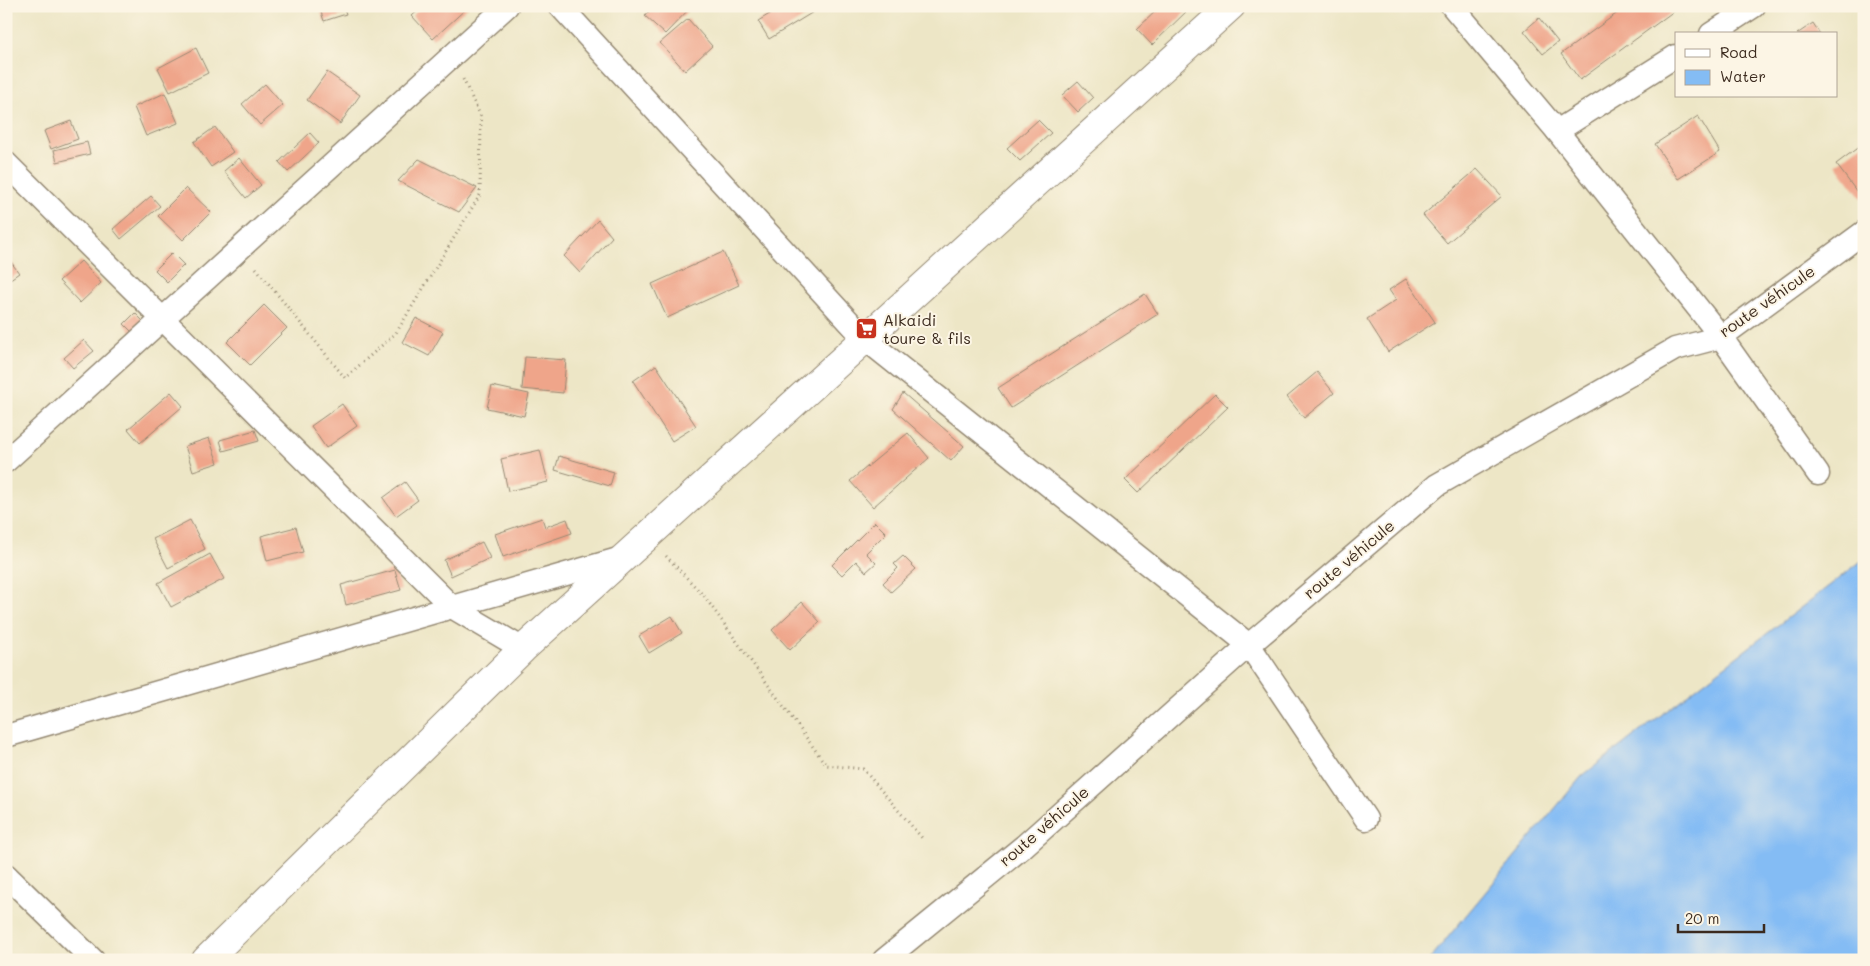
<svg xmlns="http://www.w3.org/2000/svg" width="1870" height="966" font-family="Mali,sans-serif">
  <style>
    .water { fill: #84bcf4; stroke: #607389 }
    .building { fill: #efa58a }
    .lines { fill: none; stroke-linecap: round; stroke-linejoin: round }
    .street-casing { stroke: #948872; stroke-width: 25 }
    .primary-casing { stroke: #948872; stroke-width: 30 }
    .path { stroke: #948872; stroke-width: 3; stroke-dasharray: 1 4; stroke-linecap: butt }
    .street { stroke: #fff; stroke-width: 22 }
    .primary { stroke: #fff; stroke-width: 28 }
    .labels { text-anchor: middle; stroke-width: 4; stroke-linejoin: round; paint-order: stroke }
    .street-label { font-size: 16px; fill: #3b2a1e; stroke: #fcf5e5 }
    .poi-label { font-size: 16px; fill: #3b2a1e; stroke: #fcf5e5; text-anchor: start }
  </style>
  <rect width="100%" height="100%" fill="#fcf5e5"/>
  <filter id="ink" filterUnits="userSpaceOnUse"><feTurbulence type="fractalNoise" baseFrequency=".02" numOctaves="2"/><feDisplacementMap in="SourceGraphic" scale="10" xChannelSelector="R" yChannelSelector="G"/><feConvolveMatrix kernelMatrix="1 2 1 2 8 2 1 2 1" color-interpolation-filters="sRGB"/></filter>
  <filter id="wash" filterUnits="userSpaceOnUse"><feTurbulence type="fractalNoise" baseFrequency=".0096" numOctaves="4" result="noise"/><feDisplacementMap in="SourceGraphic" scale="20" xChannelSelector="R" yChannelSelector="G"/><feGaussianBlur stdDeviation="1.12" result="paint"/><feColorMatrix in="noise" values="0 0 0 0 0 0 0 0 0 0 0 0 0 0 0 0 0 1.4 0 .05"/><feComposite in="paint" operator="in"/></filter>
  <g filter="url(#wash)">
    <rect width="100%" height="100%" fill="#ede6c6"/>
    <polygon class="water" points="1864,559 1864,960 1429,960 1582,776"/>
    <g id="blocks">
      <g class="building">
        <polygon points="319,6 343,6 346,14 324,21"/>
        <polygon points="423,6 469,6 433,39 412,16"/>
        <polygon points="653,6 692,6 665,34 645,16"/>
        <polygon points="783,6 823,6 769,39 758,21"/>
        <polygon points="1161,6 1192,6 1152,45 1137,29"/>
        <polygon points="1627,6 1677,6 1678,8 1580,80 1561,54"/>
        <polygon points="1539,18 1558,42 1543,54 1524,31"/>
        <polygon points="688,19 712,46 685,71 660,43"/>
        <polygon points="1813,23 1820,34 1797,34"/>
        <polygon points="196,48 208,73 170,92 158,68"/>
        <polygon points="327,72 360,95 340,124 307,100"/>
        <polygon points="1078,81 1093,98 1078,112 1062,95"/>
        <polygon points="265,84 283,105 260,125 242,104"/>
        <polygon points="165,93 178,123 146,136 134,107"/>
        <polygon points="1698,116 1720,152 1678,179 1655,144"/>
        <polygon points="1038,120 1051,133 1020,161 1007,148"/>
        <polygon points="71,121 78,139 51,149 44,131"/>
        <polygon points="215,127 233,152 211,167 194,142"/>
        <polygon points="310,133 319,143 288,172 279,162"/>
        <polygon points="87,142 90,154 57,162 54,150"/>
        <polygon points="1864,143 1864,199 1863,200 1836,164"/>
        <polygon points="239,158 261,185 246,198 224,171"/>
        <polygon points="419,159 477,188 459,212 398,181"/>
        <polygon points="1477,169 1502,196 1447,243 1423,215"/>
        <polygon points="186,188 211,212 183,240 158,216"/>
        <polygon points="151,196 160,206 121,239 113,229"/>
        <polygon points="598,220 612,237 580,273 564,256"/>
        <polygon points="723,252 739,285 667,318 652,284"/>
        <polygon points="172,253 184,265 167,282 155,270"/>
        <polygon points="81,261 101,283 80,303 59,281"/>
        <polygon points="11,262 19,273 6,282 6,266"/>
        <polygon points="1406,279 1435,322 1388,352 1367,319 1396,300 1389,290"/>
        <polygon points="1145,294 1158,314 1011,408 998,388"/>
        <polygon points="264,305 287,328 250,365 227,342"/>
        <polygon points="135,313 144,322 133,333 124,324"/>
        <polygon points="416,318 443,332 429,356 402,342"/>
        <polygon points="84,340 94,351 73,368 64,358"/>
        <polygon points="525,357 566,360 563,393 522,389"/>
        <polygon points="656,365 696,426 672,441 633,381"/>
        <polygon points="1317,372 1334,393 1304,418 1287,397"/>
        <polygon points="492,386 529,394 524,416 487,408"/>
        <polygon points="171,392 183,406 140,443 128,429"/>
        <polygon points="903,393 964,446 951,461 893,409"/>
        <polygon points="1215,394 1228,407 1138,493 1125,480"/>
        <polygon points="342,404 357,426 326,448 311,426"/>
        <polygon points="255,430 259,441 223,451 220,440"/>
        <polygon points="908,433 929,458 873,507 850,481"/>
        <polygon points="209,438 218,463 193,471 185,446"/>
        <polygon points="540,450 548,482 508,491 501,459"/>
        <polygon points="559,456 614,472 610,486 555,470"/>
        <polygon points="405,482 418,500 396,516 383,498"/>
        <polygon points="542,518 545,527 567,519 572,533 503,557 495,534"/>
        <polygon points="190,520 205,549 168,568 153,539"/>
        <polygon points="875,522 886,533 866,553 876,563 866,572 856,561 842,575 832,565"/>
        <polygon points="296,527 303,552 267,561 261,536"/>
        <polygon points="482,542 490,558 451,576 444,560"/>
        <polygon points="210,554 224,579 171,607 158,583"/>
        <polygon points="903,556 916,569 891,592 883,583 898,568 894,564"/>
        <polygon points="395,570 401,590 346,605 341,585"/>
        <polygon points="802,602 820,622 790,650 772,630"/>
        <polygon points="672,616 682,633 649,653 639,636"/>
      </g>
    </g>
  </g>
  <g filter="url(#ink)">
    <use href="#blocks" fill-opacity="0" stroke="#948872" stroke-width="1"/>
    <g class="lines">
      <defs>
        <g id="street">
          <polyline points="560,6 865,339 1249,645 1366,819"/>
          <polyline points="1452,6 1557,131 1721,337 1818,474"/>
          <polyline points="1711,34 1754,6"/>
          <polyline points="1557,131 1676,56"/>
          <polyline points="6,163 452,607 523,649"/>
          <polyline points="6,461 507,6"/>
          <polyline points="6,736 625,557"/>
          <polyline points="6,875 93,960"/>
          <polyline points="884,960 1024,846 1249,645 1437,485 1675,349 1721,337 1864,232"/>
        </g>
        <polyline id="primary" points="206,960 523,649 865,339 1231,6"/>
      </defs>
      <use href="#street" class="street-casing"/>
      <use href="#primary" class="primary-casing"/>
      <g class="path">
        <polyline points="256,268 345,378 396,333 480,195 481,117 463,79"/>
        <polyline points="666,556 704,596 826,765 863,769 922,838"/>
      </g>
      <use href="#street" class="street"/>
      <use href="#primary" class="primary"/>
    </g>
  </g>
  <defs>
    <symbol id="supermarket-square" viewBox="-11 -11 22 22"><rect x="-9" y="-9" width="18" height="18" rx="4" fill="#c8321e" stroke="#fcf5e5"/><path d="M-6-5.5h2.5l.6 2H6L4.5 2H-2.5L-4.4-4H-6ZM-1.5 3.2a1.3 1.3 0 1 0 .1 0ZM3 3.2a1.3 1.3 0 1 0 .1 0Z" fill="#fff"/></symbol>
  </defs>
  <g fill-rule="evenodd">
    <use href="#supermarket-square" x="854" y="316" width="25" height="25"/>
  </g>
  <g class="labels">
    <g class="street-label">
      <text transform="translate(1767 301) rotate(-35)" y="6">route véhicule</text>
      <text transform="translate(1349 559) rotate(-40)" y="6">route véhicule</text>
      <text transform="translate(1044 826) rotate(-41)" y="6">route véhicule</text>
    </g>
    <g class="poi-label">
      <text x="883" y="326">Alkaidi<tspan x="883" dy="18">toure &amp; fils</tspan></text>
    </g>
  </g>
  <rect width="1870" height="966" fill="none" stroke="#fcf5e5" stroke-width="25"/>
  <rect x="1675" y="32" width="162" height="65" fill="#fcf5e5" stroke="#afa495"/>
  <rect x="1685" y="49" width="25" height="8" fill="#ffffff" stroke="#afa495"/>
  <text x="1720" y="58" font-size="15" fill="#3b2a1e">Road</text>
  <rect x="1685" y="70" width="25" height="15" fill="#84bcf4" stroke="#afa495"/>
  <text x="1720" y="82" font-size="15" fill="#3b2a1e">Water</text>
  <path d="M1678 924v8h86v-8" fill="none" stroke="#3b2a1e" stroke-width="2.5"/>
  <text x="1685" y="924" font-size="15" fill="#3b2a1e" stroke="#fcf5e5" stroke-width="4" paint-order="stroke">20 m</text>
</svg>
